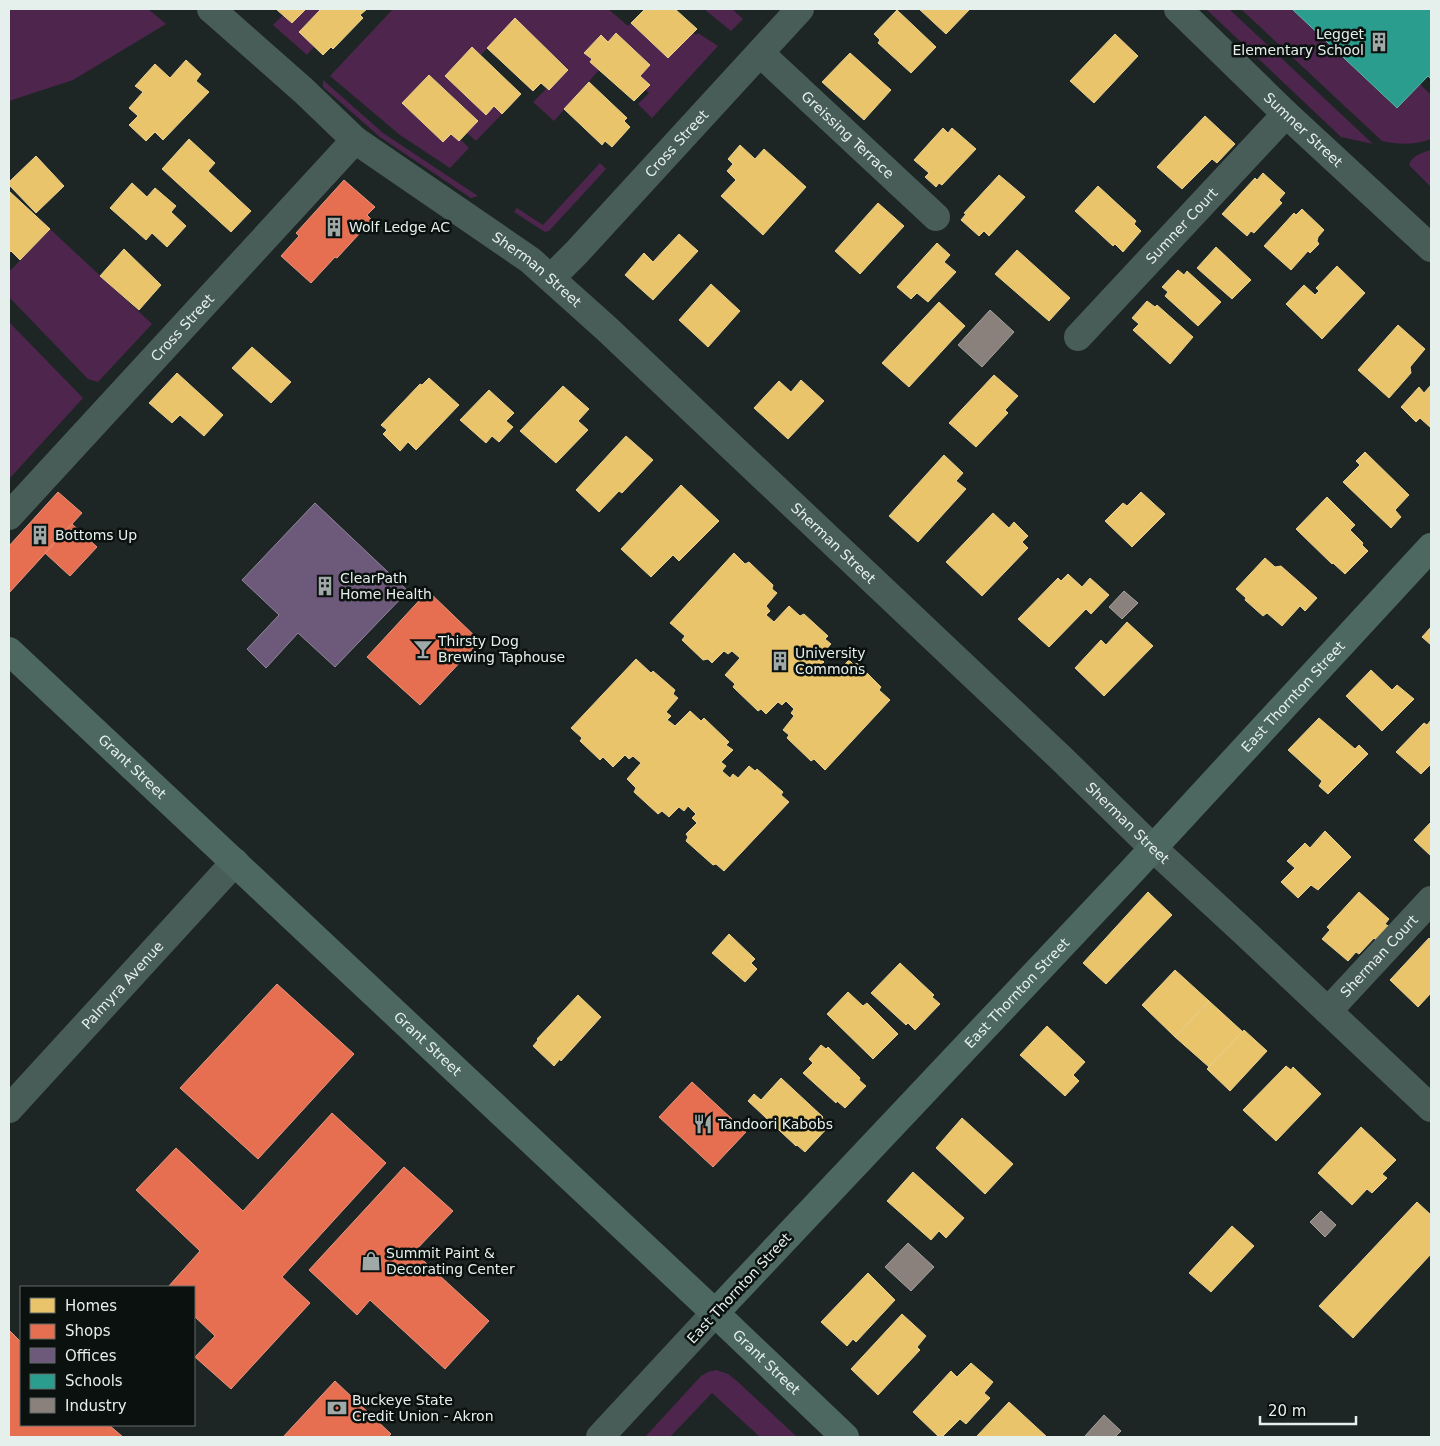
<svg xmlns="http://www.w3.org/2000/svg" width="1440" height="1446" font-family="'DejaVu Sans',sans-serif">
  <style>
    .green { fill: #4e254d }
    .homes { fill: #e9c46a; stroke: #e8d191 }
    .shops { fill: #e76f51; stroke: #e69680 }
    .offices { fill: #6d597a; stroke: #91869c }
    .schools { fill: #2a9d8f; stroke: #62b6ab }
    .industry { fill: #8a817c; stroke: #a5a29e }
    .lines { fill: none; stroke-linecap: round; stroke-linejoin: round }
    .street { stroke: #485c58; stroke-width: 28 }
    .secondary { stroke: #4d6761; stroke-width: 28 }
    .labels { text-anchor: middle; stroke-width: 5; stroke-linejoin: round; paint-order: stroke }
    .poi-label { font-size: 14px; fill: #e5f0ed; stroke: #0a110f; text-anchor: start }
    .street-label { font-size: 14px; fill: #e5f0ed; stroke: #0a110f }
  </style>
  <rect width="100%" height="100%" fill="#1d2624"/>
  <g class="green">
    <polygon points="9,9 148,9 166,24 73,80 9,101"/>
    <polygon points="306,9 321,9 299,32 314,47 307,55 273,25 283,15 292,23"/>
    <polygon points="393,9 608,9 628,26 631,23 668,58 693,32 696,35 698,33 718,46 652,118 638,104 649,93 645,89 649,85 640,76 650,65 616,33 608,42 600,35 585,53 592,59 590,62 599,70 554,121 533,102 547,88 549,90 568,69 515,18 481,55 472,47 445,76 486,114 494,106 502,114 476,141 467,133 478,121 429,75 402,103 443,142 451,134 460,139 469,148 450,168 400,135 330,76"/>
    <polygon points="704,9 732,9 743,19 731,31"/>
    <polygon points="1206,9 1229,9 1373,144 1341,137"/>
    <path d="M1241,9H1292L1396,108L1420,84L1431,95V139C1414,145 1400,145 1382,141Z"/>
    <polygon points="323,80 383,133 478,196 471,198 380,137 323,87"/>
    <path d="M1431,150V187L1409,165C1412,155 1422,153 1431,150Z"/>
    <polygon points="600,163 606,169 549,231 545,232 514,212 517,208 543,225"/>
    <polygon points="50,229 152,324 98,382 88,379 9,297 9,272"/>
    <polygon points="9,322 83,398 9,479"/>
    <polygon points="716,1370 728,1374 737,1381 797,1437 760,1437 712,1393 670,1437 645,1437 701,1376 708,1372"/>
  </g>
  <g class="homes">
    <polygon points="276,9 306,9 292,23"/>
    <polygon points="321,9 367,9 360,15 363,18 333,49 331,47 323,55 299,32"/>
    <polygon points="645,9 675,9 697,29 668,58 631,23"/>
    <polygon points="919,9 970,9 946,34"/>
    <polygon points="897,10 936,47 911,73 878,43 880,40 874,34"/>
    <polygon points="515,18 568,70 549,90 541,83 533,91 487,48"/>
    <polygon points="616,33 650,65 640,76 650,85 634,101 590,62 592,59 584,53 601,35 608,42"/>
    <polygon points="1115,34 1138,56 1094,103 1070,81"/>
    <polygon points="472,47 521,94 502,114 494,106 486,115 445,76"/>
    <polygon points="850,53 891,90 864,120 822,82"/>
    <polygon points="186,60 201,74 196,81 209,92 163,140 155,132 146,141 129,125 138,116 129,108 143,92 135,86 155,64 170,78"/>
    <polygon points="429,75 478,121 459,141 451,134 443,142 402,103"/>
    <polygon points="589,82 627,118 624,121 630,127 612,147 605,141 602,145 564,109"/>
    <polygon points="1205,116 1235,144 1217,163 1212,159 1182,189 1157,167"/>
    <polygon points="943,128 948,133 952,128 976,149 942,185 939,183 936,187 925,177 929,173 914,160"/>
    <polygon points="189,139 215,163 208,171 251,211 231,232 162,169"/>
    <polygon points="740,145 755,159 764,149 806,187 763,235 721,196 736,180 727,171 733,164 728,159"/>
    <polygon points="36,156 64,186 36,213 9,185 9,182"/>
    <polygon points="1263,173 1285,193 1279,200 1282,203 1254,233 1251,231 1247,236 1222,214 1255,178 1257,180"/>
    <polygon points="999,175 1025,197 989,236 984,231 979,236 961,220 966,214 964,213"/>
    <polygon points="132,183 147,197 155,188 176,206 171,212 186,226 167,247 152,233 146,240 110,208"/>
    <polygon points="1098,186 1136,221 1134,224 1141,231 1123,252 1115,244 1113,246 1075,211"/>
    <polygon points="9,191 50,229 20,260 11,251 9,253"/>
    <polygon points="878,203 904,226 860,274 835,251"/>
    <polygon points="1302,209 1324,230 1318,237 1317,241 1319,244 1310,253 1308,251 1291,270 1264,246 1294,213 1296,215"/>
    <polygon points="679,234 698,251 653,300 625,275 644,253 653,262"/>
    <polygon points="937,243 950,255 944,262 956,272 928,302 917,293 911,299 897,287"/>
    <polygon points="1216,247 1251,280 1232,299 1197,268"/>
    <polygon points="124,249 161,285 139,310 100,276"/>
    <polygon points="1017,250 1070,298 1049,321 995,274"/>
    <polygon points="1337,266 1365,293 1322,339 1286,304 1304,285 1315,295 1319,291 1316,288"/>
    <polygon points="1178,270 1184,275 1187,271 1221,302 1198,326 1165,296 1168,292 1162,287"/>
    <polygon points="711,284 740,311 708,347 679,320"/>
    <polygon points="1147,301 1155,307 1157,305 1193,337 1170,364 1133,330 1139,324 1132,318"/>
    <polygon points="939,302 965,326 909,387 882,363"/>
    <polygon points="1398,325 1425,349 1410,367 1411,373 1389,398 1358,370"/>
    <polygon points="252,347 291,382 271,403 232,368"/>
    <polygon points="177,373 223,415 204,436 180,415 172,423 149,403"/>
    <polygon points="994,375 1018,396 1005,410 1008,413 976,447 949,423"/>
    <polygon points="429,378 459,405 416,450 408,442 400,451 383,434 387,430 381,425 420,384 422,385"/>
    <polygon points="801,380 824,401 788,439 754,408 779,381 791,392"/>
    <polygon points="1431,385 1431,428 1420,418 1416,422 1401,407 1419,387 1424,393"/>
    <polygon points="563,386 589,409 578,421 588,430 556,463 520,431"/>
    <polygon points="489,390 514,413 506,421 513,427 499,442 492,436 486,443 460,420"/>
    <polygon points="626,436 653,460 622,493 619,491 599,512 576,490"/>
    <polygon points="1365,452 1409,495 1395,510 1401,517 1391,528 1343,482 1360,465 1356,461"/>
    <polygon points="944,455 963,473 956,481 966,489 918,542 889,516"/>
    <polygon points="681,485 719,521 679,561 673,555 651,577 621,549"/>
    <polygon points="1141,492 1165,514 1132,547 1105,521 1123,503 1127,506"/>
    <polygon points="1327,497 1355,525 1350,530 1363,543 1362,545 1368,551 1345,574 1333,563 1332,564 1296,529"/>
    <polygon points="993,513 1009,528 1014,522 1028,536 1022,542 1028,548 982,596 946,562"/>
    <polygon points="734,553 745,564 749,562 773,585 772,589 777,593 766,606 770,611 766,615 774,622 789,606 800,616 804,614 828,636 825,639 831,644 819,657 824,662 820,666 828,674 832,669 837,672 849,660 854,665 857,663 881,687 879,690 890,700 825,770 814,759 811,761 787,738 789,735 783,730 794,716 791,713 794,709 786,701 782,705 778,702 766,714 761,709 758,711 733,687 735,684 725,675 740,658 732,651 728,654 724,651 712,663 708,659 703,660 682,640 685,636 670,623"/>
    <polygon points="1265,558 1275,567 1281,566 1317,598 1305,611 1300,606 1282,626 1267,613 1263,616 1245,600 1246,598 1236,589"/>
    <polygon points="1068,574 1082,587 1090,578 1109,595 1091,614 1086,609 1049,647 1018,619 1058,578 1061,581"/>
    <polygon points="1127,622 1153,646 1104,696 1075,668 1101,640 1106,645"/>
    <polygon points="1431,627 1431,645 1422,637"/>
    <polygon points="636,659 651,673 653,671 675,690 673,694 678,698 666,712 671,716 667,720 670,722 675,726 690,711 701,721 704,718 729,742 726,745 733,750 721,762 726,766 722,771 730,778 733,774 738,778 749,766 755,771 757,769 783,792 781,795 789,802 724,871 716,864 713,865 686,841 688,837 686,834 697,823 692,818 696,814 688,806 684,811 679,807 669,817 662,811 658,814 634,792 636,788 627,779 641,763 633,756 629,759 625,755 613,767 603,757 600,760 580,741 582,738 571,728"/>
    <polygon points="1371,670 1392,690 1397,685 1414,699 1382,731 1346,696"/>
    <polygon points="1319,718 1355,749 1359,745 1368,754 1328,794 1319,786 1322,781 1288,750"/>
    <polygon points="1431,720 1431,764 1421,774 1396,752 1424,723 1427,725"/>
    <polygon points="1431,822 1431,856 1414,840"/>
    <polygon points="1325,831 1351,857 1318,890 1311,885 1298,898 1281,882 1295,868 1287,861 1305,843 1310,848"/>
    <polygon points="1148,892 1172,915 1106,984 1083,963"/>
    <polygon points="1359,892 1389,919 1385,924 1390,927 1378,942 1374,938 1359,954 1356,952 1348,961 1322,939 1330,930 1327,927"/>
    <polygon points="729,934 755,959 751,963 757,969 745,982 712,953"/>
    <polygon points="1429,938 1431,940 1431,993 1418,1007 1390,980"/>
    <polygon points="900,963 934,995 932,997 940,1004 915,1030 908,1023 906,1025 871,993"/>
    <polygon points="1175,970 1209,1001 1175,1037 1142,1005"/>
    <polygon points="848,992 863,1006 867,1003 898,1034 873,1059 827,1014"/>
    <polygon points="578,995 601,1017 561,1061 560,1059 554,1066 533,1046 538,1040 537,1039"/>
    <polygon points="1209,1001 1243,1032 1209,1067 1175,1037"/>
    <polygon points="1047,1026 1085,1062 1073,1075 1079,1081 1065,1096 1020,1055"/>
    <polygon points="1244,1030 1267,1051 1230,1091 1207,1069"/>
    <polygon points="821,1045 826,1049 828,1047 860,1078 859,1080 866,1086 845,1108 837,1101 836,1103 803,1073 813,1063 809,1059"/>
    <polygon points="1286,1066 1291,1070 1293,1067 1321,1094 1276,1141 1243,1110"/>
    <polygon points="781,1078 823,1117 822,1118 830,1125 805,1152 797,1145 796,1146 748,1101 754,1094 761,1100"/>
    <polygon points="962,1118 1013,1164 985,1194 936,1148"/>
    <polygon points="1361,1127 1396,1160 1382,1174 1387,1178 1372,1193 1367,1189 1352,1205 1318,1173"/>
    <polygon points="913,1172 964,1218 946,1238 939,1231 931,1240 887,1201"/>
    <polygon points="1417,1202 1431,1215 1431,1254 1353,1338 1319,1306"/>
    <polygon points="1232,1226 1254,1246 1211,1292 1189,1273"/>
    <polygon points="868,1273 895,1300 856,1342 853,1339 847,1346 821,1322"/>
    <polygon points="902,1314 926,1336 917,1347 920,1350 878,1395 851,1369"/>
    <polygon points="971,1363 993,1382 984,1393 990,1398 966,1424 960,1419 942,1437 939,1437 913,1412 951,1371 957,1377"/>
    <polygon points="1009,1402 1047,1437 976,1437"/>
  </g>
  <g class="shops">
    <polygon points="344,180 375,207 367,215 372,220 337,258 335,257 311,283 281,256 299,236 296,233"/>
    <polygon points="58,492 82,513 9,593 9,546"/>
    <polygon points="72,524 97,547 70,576 45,553"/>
    <polygon points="428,591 480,641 420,705 367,657"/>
    <polygon points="277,984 354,1054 258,1159 180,1088"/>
    <polygon points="692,1082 746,1132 713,1167 659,1117"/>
    <polygon points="332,1113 386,1163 282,1277 310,1303 231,1389 195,1357 215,1336 194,1316 194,1287 168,1287 200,1251 136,1190 176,1148 243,1211"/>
    <polygon points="404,1167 453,1211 414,1252 489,1321 445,1369 370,1300 357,1315 309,1270"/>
    <polygon points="9,1330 21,1342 21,1425 109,1425 123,1437 9,1437"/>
    <polygon points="335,1381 391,1434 388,1437 283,1437"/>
  </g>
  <polygon class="offices" points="315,503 408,591 335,667 298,633 266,668 247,649 279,615 242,580"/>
  <polygon class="schools" points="1292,9 1431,9 1431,79 1428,76 1397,108"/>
  <g class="industry">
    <polygon points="990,310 1014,332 982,367 958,345"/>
    <polygon points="1124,591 1138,603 1122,619 1109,607"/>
    <polygon points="1321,1211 1336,1225 1325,1237 1310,1222"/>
    <polygon points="908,1243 934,1267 911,1291 885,1267"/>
    <polygon points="1104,1415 1121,1431 1115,1437 1086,1437 1085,1436"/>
  </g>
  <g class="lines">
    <g class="street">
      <path id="s1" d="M211,9L304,91L355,140L530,260L607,329L1064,761L1153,848L1244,932L1431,1108"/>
      <path id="s2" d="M1178,9L1286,114L1431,248"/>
      <path id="s3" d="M760,53L936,217"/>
      <path id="s4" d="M551,278L577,252L800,9"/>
      <path id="s5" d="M1078,337L1286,114"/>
      <path id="s6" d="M9,516L355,140"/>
      <path id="s7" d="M1328,1011L1431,900"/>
      <path id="s8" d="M9,1109L235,862"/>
      <polyline points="600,1437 715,1313"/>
    </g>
    <g class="secondary">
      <path id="s9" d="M9,651L715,1313L845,1437"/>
      <path id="s10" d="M715,1313L1131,872L1431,547"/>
    </g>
  </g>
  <defs>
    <symbol id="building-bare" viewBox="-9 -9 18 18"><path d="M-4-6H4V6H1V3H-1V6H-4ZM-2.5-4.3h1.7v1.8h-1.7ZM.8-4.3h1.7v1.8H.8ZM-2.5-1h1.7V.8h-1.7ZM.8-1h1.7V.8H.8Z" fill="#9fa9a7" stroke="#0a110f" stroke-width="2.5" paint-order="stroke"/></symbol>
    <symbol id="bar-bare" viewBox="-9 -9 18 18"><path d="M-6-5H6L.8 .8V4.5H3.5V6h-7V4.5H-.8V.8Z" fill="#9fa9a7" stroke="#0a110f" stroke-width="2.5" paint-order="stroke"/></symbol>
    <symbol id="restaurant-bare" viewBox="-9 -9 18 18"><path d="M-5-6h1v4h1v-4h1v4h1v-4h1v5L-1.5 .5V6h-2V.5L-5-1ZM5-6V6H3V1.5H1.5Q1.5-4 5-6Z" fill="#9fa9a7" stroke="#0a110f" stroke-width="2.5" paint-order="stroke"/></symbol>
    <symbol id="shop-bare" viewBox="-9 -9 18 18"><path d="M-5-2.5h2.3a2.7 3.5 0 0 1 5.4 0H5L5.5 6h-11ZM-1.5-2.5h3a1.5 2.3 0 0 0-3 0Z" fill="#9fa9a7" stroke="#0a110f" stroke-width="2.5" paint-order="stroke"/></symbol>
    <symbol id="bank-bare" viewBox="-9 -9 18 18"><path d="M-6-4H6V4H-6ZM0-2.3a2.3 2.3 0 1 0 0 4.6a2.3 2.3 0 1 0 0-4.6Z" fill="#9fa9a7" stroke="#0a110f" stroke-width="2.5" paint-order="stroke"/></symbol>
  </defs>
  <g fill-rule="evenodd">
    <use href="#building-bare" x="1365" y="28" width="28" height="28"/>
    <use href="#building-bare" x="320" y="213" width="28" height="28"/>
    <use href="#building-bare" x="26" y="521" width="28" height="28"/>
    <use href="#building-bare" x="311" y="572" width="28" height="28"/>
    <use href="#bar-bare" x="409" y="635" width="28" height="28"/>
    <use href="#building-bare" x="766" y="647" width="28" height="28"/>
    <use href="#restaurant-bare" x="689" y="1110" width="28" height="28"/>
    <use href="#shop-bare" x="357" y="1247" width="28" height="28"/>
    <use href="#bank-bare" x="323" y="1394" width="28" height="28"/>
  </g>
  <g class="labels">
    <g class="poi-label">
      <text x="1364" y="39" text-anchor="end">Legget<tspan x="1364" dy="16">Elementary School</tspan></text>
      <text x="349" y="232">Wolf Ledge AC</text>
      <text x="55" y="540">Bottoms Up</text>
      <text x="340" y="583">ClearPath<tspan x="340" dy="16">Home Health</tspan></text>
      <text x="438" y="646">Thirsty Dog<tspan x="438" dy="16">Brewing Taphouse</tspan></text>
      <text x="795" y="658">University<tspan x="795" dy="16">Commons</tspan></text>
      <text x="718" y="1129">Tandoori Kabobs</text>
      <text x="386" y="1258">Summit Paint &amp;<tspan x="386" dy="16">Decorating Center</tspan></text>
      <text x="352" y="1405">Buckeye State<tspan x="352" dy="16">Credit Union - Akron</tspan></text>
    </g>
    <g class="street-label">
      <text dy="5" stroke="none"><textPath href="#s2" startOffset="174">Sumner Street</textPath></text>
      <text dy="5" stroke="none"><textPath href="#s3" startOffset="120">Greissing Terrace</textPath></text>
      <text dy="5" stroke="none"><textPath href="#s4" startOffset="184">Cross Street</textPath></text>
      <text dy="5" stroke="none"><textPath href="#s5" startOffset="152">Sumner Court</textPath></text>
      <text dy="5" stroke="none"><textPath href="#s1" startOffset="418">Sherman Street</textPath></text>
      <text dy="5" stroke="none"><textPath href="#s6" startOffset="256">Cross Street</textPath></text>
      <text dy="5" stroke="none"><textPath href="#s1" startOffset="822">Sherman Street</textPath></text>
      <text dy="5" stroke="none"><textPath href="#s10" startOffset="845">East Thornton Street</textPath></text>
      <text dy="5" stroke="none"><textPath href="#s9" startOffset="169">Grant Street</textPath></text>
      <text dy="5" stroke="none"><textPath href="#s1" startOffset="1228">Sherman Street</textPath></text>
      <text dy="5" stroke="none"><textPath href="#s7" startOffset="75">Sherman Court</textPath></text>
      <text dy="5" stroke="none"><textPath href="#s8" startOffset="168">Palmyra Avenue</textPath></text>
      <text dy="5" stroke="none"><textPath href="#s10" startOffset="440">East Thornton Street</textPath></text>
      <text dy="5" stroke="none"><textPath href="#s9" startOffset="574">Grant Street</textPath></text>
      <text transform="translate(739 1288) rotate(-47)" y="5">East Thornton Street</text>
      <text dy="5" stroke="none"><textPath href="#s9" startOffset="1039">Grant Street</textPath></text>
    </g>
  </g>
  <rect width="1440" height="1446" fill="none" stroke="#e5f0ed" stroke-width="20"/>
  <rect x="20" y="1286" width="175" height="140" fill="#0a110f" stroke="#626a68"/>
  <rect x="30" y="1298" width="25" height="15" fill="#e9c46a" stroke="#626a68"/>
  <text x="65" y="1311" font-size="15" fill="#e5f0ed">Homes</text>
  <rect x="30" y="1324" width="25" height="15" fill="#e76f51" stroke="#626a68"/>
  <text x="65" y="1336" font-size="15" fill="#e5f0ed">Shops</text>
  <rect x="30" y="1348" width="25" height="15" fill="#6d597a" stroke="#626a68"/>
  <text x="65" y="1361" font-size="15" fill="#e5f0ed">Offices</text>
  <rect x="30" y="1374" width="25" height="15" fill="#2a9d8f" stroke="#626a68"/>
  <text x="65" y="1386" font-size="15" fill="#e5f0ed">Schools</text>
  <rect x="30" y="1398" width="25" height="15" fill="#8a817c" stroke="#626a68"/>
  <text x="65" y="1411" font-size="15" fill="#e5f0ed">Industry</text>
  <path d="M1260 1416v8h96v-8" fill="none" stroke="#e5f0ed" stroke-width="2.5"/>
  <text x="1268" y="1416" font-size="15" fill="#e5f0ed" stroke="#0a110f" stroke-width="4" paint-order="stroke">20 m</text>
</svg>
